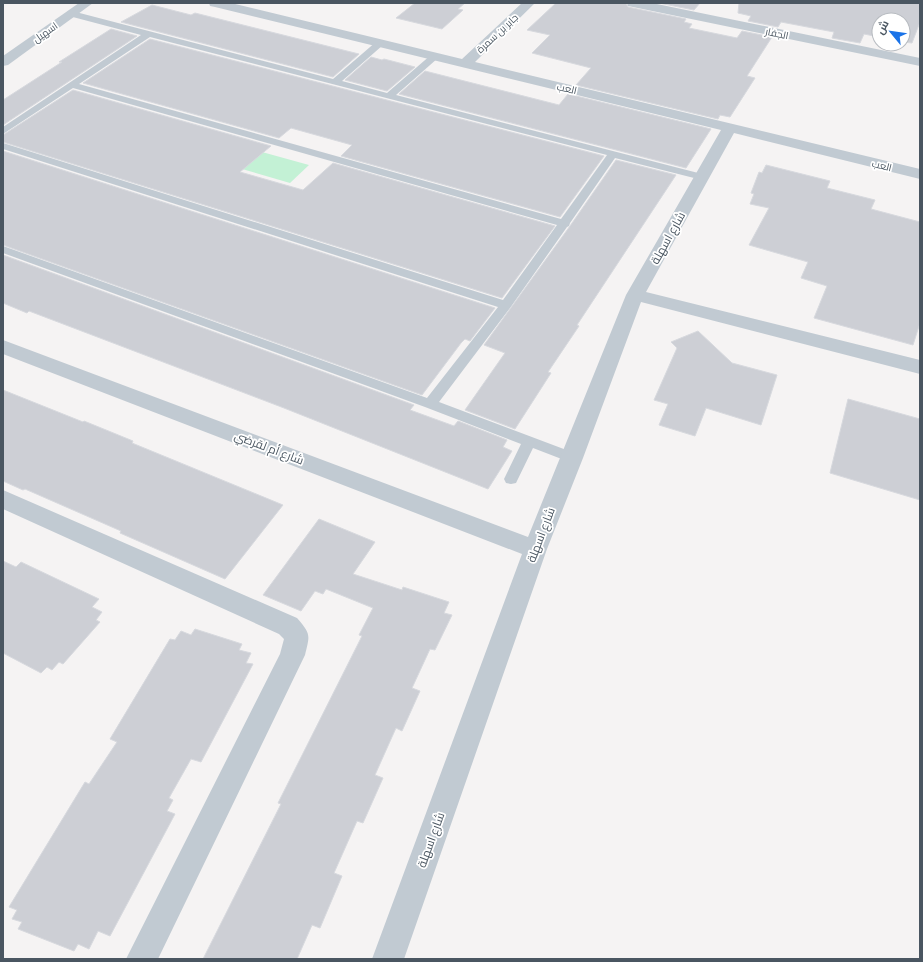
<svg xmlns="http://www.w3.org/2000/svg" width="923" height="962" font-family="'Roboto Condensed',Cairo,sans-serif">
  <style>
    .green { fill: #c3f1d5 }
    .building { fill: #cdcfd5; stroke: #d7d9de }
    .lines { fill: none; stroke-linecap: round; stroke-linejoin: round }
    .lane { fill: #c1cad2; fill-rule: evenodd }
    .street { fill: #c1cad2; fill-rule: evenodd }
    .labels { text-anchor: middle; stroke-width: 3.5; stroke-linejoin: round; paint-order: stroke }
    .far-street-label { font-size: 10px; fill: #4a5661; stroke: #fff }
    .street-label { font-size: 12px; fill: #4a5661; stroke: #fff }
  </style>
  <rect width="100%" height="100%" fill="#f5f3f3"/>
  <polygon class="green" points="262,152 309,165 290,183 242,169"/>
  <g class="building">
    <polygon points="415,3 465,3 458,9 463,10 442,29 396,18"/>
    <polygon points="556,3 626,3 628,7 686,19 684,22 692,24 689,28 737,38 742,31 772,37 747,76 755,78 730,117 720,115 718,119 576,85 591,68 532,53 550,35 527,30"/>
    <polygon points="659,3 700,3 694,10"/>
    <polygon points="739,3 920,3 920,22 912,43 903,42 903,20 879,20 879,37 864,34 860,43 832,38 834,32 781,22 778,27 748,21 751,16 738,13"/>
    <polygon points="152,5 191,15 195,13 359,54 333,77 121,22"/>
    <polygon points="111,29 137,36 3,125 3,100 62,62 59,62"/>
    <polygon points="150,39 604,156 560,217 341,156 352,145 291,128 279,138 83,83"/>
    <polygon points="371,57 382,60 384,59 415,67 387,91 345,80"/>
    <polygon points="425,71 559,105 568,94 711,129 686,168 399,94"/>
    <polygon points="73,90 271,146 240,172 303,190 333,163 555,226 502,298 3,142 3,135"/>
    <polygon points="3,151 495,308 470,341 465,339 461,343 422,395 3,245"/>
    <polygon points="616,160 676,175 577,325 579,326 548,372 551,373 515,429 465,410 505,353 484,345 570,226"/>
    <polygon points="766,165 830,181 827,188 875,200 871,209 920,222 920,323 913,345 814,318 827,286 801,278 808,262 749,245 769,208 750,204 754,194 751,193 759,172 762,173"/>
    <polygon points="3,255 414,405 410,410 454,426 458,421 507,440 503,447 512,451 488,489 284,408 29,311 27,313 3,303"/>
    <polygon points="698,331 732,363 777,375 761,425 706,408 695,436 659,425 668,404 654,400 677,348 671,342"/>
    <polygon points="3,390 83,422 84,421 133,441 132,443 283,505 225,579 120,533 121,531 25,489 23,490 3,481"/>
    <polygon points="848,399 920,419 920,500 830,473"/>
    <polygon points="319,519 375,542 353,574 402,590 403,587 449,602 444,613 452,615 435,650 430,649 412,688 420,691 402,731 396,728 375,775 383,778 363,823 357,821 334,873 342,876 320,928 312,925 297,959 203,959 281,804 278,803 362,636 359,635 373,608 326,589 323,594 315,591 301,611 263,595"/>
    <polygon points="3,561 16,567 21,562 99,599 92,607 102,612 96,620 100,622 63,664 59,662 52,670 47,667 41,673 3,653"/>
    <polygon points="195,629 242,644 239,650 251,653 246,663 253,664 201,762 191,759 169,798 173,800 167,811 175,814 110,936 98,931 89,949 78,944 74,951 18,929 22,922 12,919 17,910 9,907 85,782 89,784 117,742 110,739 170,639 175,640 181,631 191,635"/>
  </g>
  <g class="lines">
    <path class="lane" d="M72,11L333,79L377,41H383L384,43L383,45L342,81L387,93L432,54H438L439,56L438,58L396,95L706,175L707,177L706,179L702,180L615,158L570,223L569,226L567,227L510,308L439,402L577,454L579,458L577,462L572,463L533,448L516,483L511,484L506,483L504,479L521,444L425,407L3,253V246L427,398L498,307L3,149V143L503,300L557,225L73,88L3,134V127L141,35L69,16L68,14ZM150,37L607,155L561,219L79,84Z"/>
    <g class="street">
      <polygon points="79,3 93,3 8,65 3,66 3,56"/>
      <polygon points="209,3 231,3 462,59 522,3 535,3 475,62 920,169 920,179 734,133 646,292 920,360 920,374 641,302 583,458 547,549 404,959 372,959 522,554 3,354 3,340 528,537 626,295 721,130 215,7 210,6"/>
      <polygon points="627,3 652,3 920,58 920,66 633,7 628,6"/>
      <path d="M3,490L297,618C311,634 310,635 305,655L158,959H126L280,654L284,639L279,634L3,509Z"/>
    </g>
  </g>
  <g class="labels">
    <g class="far-street-label">
      <text transform="translate(45 32) rotate(-35)" y="4">اسهيل</text>
      <text transform="translate(497 33) rotate(-43)" y="4">جابر بن سمرة</text>
      <text transform="translate(777 33) rotate(12)" y="4">الجفار</text>
      <text transform="translate(567 88) rotate(13)" y="4">العب</text>
      <text transform="translate(882 165) rotate(14)" y="4">العب</text>
    </g>
    <g class="street-label">
      <text transform="translate(668 238) rotate(-61)" y="4">شارع اسهلة</text>
      <text transform="translate(269 448) rotate(21)" y="4">شارع أم لقرضي</text>
      <text transform="translate(541 535) rotate(-69)" y="4">شارع اسهلة</text>
      <text transform="translate(431 840) rotate(-70)" y="4">شارع اسهلة</text>
    </g>
  </g>
  <rect width="923" height="962" fill="none" stroke="#4a5661" stroke-width="8"/>
  <g transform="translate(891 32) rotate(299)"><circle r="19" fill="#ffffff" stroke="#b7bbc0"/>
  <path d="M0-3L7 15L0 10L-7 15Z" fill="#1a73e8"/>
  <text y="-6" font-size="11" font-weight="bold" text-anchor="middle" fill="#4a5661">ش</text>
  </g>
</svg>
